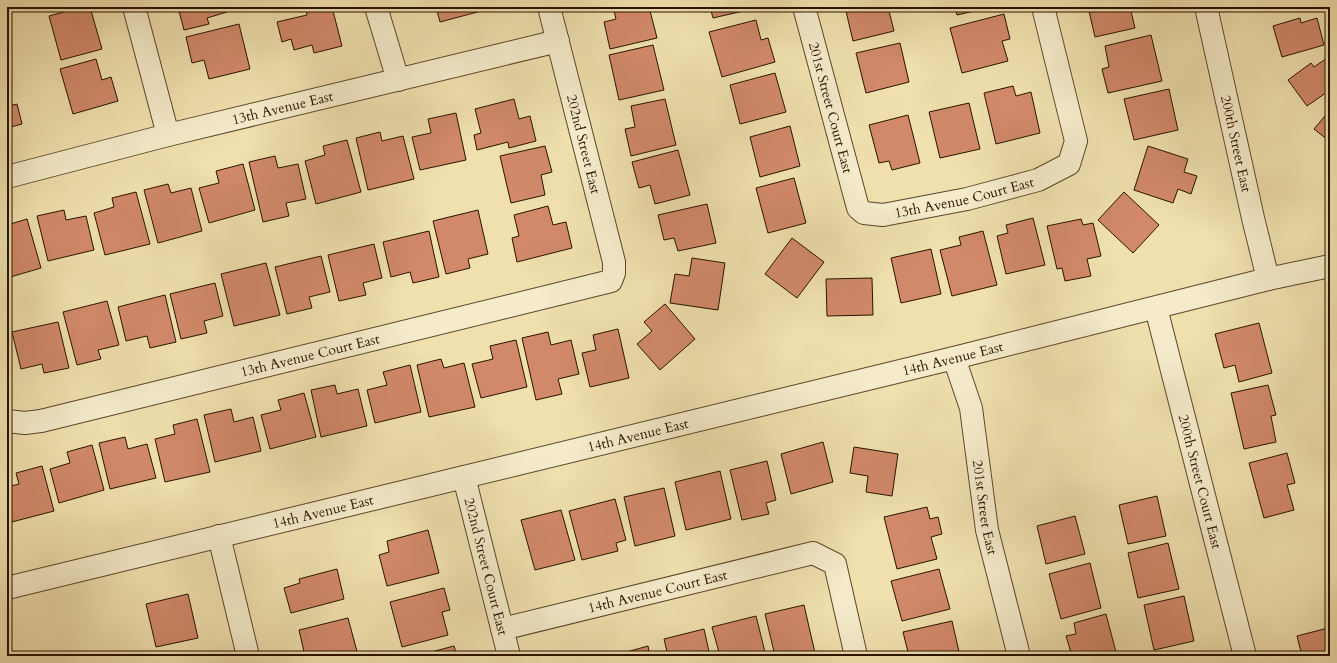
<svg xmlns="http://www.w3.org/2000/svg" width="1337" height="663" font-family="Cardo,serif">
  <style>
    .building { fill: #d1896a; stroke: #281200 }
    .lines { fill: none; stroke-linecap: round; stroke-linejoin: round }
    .minor-casing { stroke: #5a462b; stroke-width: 24 }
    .minor { stroke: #f5ebca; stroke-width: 22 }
    .labels { text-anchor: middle; stroke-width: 3.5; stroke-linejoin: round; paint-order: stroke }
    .street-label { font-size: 14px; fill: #281200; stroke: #f5ebca }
  </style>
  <rect width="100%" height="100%" fill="#efe0ad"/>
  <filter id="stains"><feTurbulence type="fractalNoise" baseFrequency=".005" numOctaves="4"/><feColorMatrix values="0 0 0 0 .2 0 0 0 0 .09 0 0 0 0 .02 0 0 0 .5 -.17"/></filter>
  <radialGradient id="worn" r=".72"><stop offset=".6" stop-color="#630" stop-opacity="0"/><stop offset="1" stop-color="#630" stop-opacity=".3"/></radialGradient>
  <g class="building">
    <polygon points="82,7 90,7 102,49 61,60 49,16"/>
    <polygon points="178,7 226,7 227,12 207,18 209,24 184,30"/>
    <polygon points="307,7 332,7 342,46 314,53 312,45 294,50 291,39 282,42 277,22 307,15 306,8"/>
    <polygon points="436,7 484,7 485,10 440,22"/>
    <polygon points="613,7 649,7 657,38 610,49 604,22 616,19"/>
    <polygon points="710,7 751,7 752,9 713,18"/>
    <polygon points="845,7 888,7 894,31 853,41"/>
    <polygon points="955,7 992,7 957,15"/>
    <polygon points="1088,7 1130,7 1135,28 1095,37"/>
    <polygon points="1004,14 1010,39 1002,41 1008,61 962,73 950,28"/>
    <polygon points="1300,18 1301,23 1317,18 1324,45 1282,57 1273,26"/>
    <polygon points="756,20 761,40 768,38 775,62 722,77 709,32"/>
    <polygon points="239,24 250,69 209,79 204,60 192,63 186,37"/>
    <polygon points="1151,35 1162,81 1108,93 1102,69 1109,67 1105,46"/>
    <polygon points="900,43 909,82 866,93 856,53"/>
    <polygon points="653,45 664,90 619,100 609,55"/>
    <polygon points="1327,58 1330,62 1330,90 1307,106 1288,80 1311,63 1314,67"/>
    <polygon points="96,59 102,80 111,77 118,101 73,114 60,69"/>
    <polygon points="775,73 786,112 740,124 730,85"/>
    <polygon points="1013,86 1016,96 1031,92 1040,133 996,144 984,93"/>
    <polygon points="1169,89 1178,130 1134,140 1124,99"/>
    <polygon points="514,99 519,119 530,116 536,141 509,148 508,142 477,150 474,135 481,133 475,109"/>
    <polygon points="665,99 676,145 631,156 625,129 635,127 631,106"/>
    <polygon points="7,102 8,106 17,104 22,124 7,128"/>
    <polygon points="969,103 980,149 940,158 929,112"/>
    <polygon points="1330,110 1330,138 1328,140 1314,129"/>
    <polygon points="456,113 466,160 420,170 412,137 431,133 428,119"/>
    <polygon points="908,115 920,163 892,170 889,161 879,163 869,125"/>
    <polygon points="790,126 800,166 760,177 750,137"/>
    <polygon points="380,132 382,141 403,136 414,179 368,190 356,138"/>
    <polygon points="347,140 361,192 316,204 305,161 325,155 323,146"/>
    <polygon points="545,146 552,172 541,175 545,195 511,203 500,156"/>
    <polygon points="1148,146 1188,159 1184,172 1197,176 1191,194 1178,189 1173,203 1134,190"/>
    <polygon points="678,150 690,195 655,204 650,185 639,188 632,162"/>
    <polygon points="275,156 278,168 298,164 306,199 286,203 289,216 263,222 249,162"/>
    <polygon points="243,164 255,210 209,223 199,188 219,183 216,171"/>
    <polygon points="794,178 806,223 768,233 756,188"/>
    <polygon points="168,184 171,193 191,188 202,231 158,243 144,190"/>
    <polygon points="136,192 150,244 105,255 94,213 114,207 112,198"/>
    <polygon points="1124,192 1159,225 1133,253 1098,220"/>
    <polygon points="707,204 716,243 678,251 674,238 664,240 658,215"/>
    <polygon points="548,206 553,225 566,222 572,248 517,262 512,238 519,236 514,215"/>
    <polygon points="64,210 66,220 86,216 94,250 48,261 37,216"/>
    <polygon points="478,210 488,254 468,259 470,268 446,274 433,221"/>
    <polygon points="1033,218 1045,265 1006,274 997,236 1008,233 1006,225"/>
    <polygon points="27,219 41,268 7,278 7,236 9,235 7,225"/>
    <polygon points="1081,219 1083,225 1093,223 1101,256 1087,259 1091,276 1065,281 1062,268 1057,269 1047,226"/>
    <polygon points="429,231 439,277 413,283 410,272 391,277 383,242"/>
    <polygon points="983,231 997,285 952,296 940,250 961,245 959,237"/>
    <polygon points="792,238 824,262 797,298 765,274"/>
    <polygon points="374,244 382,278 363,283 366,295 339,301 328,255"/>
    <polygon points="931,249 941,294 901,303 891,258"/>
    <polygon points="321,256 330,292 309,297 312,308 287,314 275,267"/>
    <polygon points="692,258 725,263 718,310 670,303 675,274 689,276"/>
    <polygon points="266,263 280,315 234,326 221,274"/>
    <polygon points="872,278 873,315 827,316 826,279"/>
    <polygon points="215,283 223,316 204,321 207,333 181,339 170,294"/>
    <polygon points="165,295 176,342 150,348 147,336 126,341 118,307"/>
    <polygon points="107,301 119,345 98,350 101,359 77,365 63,312"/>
    <polygon points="665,304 695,339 660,370 637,344 652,331 644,322"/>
    <polygon points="58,322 69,368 44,373 42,364 21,369 12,332"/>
    <polygon points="1259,323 1272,373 1239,382 1235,365 1224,368 1215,334"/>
    <polygon points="618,329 629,378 590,387 582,353 596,350 593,335"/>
    <polygon points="548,332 551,345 571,340 579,374 558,379 562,394 536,400 522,338"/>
    <polygon points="516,340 527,387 481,398 472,364 493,359 490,346"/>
    <polygon points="441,359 444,368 464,363 475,407 429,417 417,365"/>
    <polygon points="410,365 421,412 375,423 367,390 387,385 383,372"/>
    <polygon points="335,385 337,394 358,389 367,426 321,437 311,390"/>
    <polygon points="1268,385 1276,415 1271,416 1276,442 1244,449 1231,393"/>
    <polygon points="304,393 316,437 270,449 261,415 281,410 278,400"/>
    <polygon points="231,409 234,422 253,417 261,451 215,462 204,415"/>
    <polygon points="197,419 210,472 165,482 155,439 175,434 173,425"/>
    <polygon points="125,437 128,449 147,444 156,478 110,489 99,443"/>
    <polygon points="823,442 833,482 791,494 781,454"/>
    <polygon points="92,445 104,490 59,503 50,469 70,463 67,452"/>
    <polygon points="854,447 898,454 892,496 866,492 868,476 850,473"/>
    <polygon points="1287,453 1295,483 1287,485 1294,510 1264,518 1249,463"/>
    <polygon points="767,461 776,500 766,503 769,514 742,520 730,470"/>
    <polygon points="42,466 54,511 8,523 7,518 7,487 19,484 16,473"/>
    <polygon points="720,471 731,519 686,530 675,482"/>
    <polygon points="664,488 675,536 635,546 624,497"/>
    <polygon points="1157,496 1166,536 1128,544 1119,505"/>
    <polygon points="615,499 626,540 616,543 618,551 582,560 569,511"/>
    <polygon points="927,507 930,519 938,517 942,534 931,537 937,559 897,569 884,517"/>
    <polygon points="561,510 575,560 535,570 521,520"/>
    <polygon points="1075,516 1085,554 1046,564 1037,526"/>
    <polygon points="428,530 439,573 387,586 379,555 389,552 387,541"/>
    <polygon points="1168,543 1179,589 1138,598 1128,553"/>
    <polygon points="1090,563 1101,608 1061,619 1049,574"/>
    <polygon points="337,569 344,599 291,613 284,588 300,583 299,579"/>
    <polygon points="939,569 950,609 902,621 891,581"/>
    <polygon points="444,588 450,610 442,612 448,635 402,647 390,602"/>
    <polygon points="188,594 198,638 156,647 146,604"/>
    <polygon points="1184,596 1194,641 1154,650 1144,605"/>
    <polygon points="804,605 815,653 804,656 775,656 765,614"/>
    <polygon points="1106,614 1117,656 1072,656 1066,636 1076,634 1074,623"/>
    <polygon points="756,616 766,656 720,656 712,627"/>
    <polygon points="348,618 358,655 352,656 305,656 299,630"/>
    <polygon points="952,621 960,656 909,656 903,632"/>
    <polygon points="1328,628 1330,637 1330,656 1302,656 1297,636"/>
    <polygon points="704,629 710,656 668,656 664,639"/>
    <polygon points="454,646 457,656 416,656"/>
    <polygon points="648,646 650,656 612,656"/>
  </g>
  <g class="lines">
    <defs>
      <g id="minor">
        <polyline points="134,7 168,135"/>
        <polyline points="376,7 398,80"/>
        <path id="s1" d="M804,7L858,208L864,213L883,215L967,199L1038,180L1069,164L1076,141L1043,7"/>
        <path id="s2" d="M1206,7L1253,218L1268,279"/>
        <path id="s3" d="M7,177L168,135L558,41"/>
        <path id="s4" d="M1156,308L1245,656"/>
        <path id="s5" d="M954,358L971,408L987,530L1019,656"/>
        <path id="s6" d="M7,421L25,423L41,421L611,281L614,273V262L549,7"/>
        <path id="s7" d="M464,477L509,656"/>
        <polyline points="219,536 248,656"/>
        <path id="s8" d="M7,588L954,358L1268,279L1330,266"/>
        <path id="s9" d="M502,629L813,553L835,564L856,656"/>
      </g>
    </defs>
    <use href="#minor" class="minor-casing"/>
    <use href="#minor" class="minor"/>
  </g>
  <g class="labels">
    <g class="street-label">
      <text dy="5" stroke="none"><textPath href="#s1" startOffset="104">201st Street Court East</textPath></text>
      <text dy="5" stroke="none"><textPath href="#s3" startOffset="284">13th Avenue East</textPath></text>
      <text dy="5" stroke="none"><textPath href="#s2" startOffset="140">200th Street East</textPath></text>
      <text transform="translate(584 144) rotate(76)" y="5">202nd Street East</text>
      <text dy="5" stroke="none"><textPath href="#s1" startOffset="318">13th Avenue Court East</textPath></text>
      <text dy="5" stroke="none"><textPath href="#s6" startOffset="311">13th Avenue Court East</textPath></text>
      <text dy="5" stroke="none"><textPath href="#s8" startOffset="973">14th Avenue East</textPath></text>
      <text dy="5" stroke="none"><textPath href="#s8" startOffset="649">14th Avenue East</textPath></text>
      <text dy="5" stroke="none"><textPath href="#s4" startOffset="179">200th Street Court East</textPath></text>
      <text dy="5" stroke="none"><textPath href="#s5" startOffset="153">201st Street East</textPath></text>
      <text dy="5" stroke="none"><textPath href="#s8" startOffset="325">14th Avenue East</textPath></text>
      <text dy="5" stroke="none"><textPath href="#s7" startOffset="92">202nd Street Court East</textPath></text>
      <text dy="5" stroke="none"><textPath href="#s9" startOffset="160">14th Avenue Court East</textPath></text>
    </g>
  </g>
  <rect width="1337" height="663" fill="none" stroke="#efe0ad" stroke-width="24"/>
  <rect x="8" y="8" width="1321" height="647" fill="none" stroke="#281200" stroke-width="2"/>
  <rect x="12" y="12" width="1313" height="639" fill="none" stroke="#281200"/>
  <rect width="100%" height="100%" filter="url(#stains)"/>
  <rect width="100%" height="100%" fill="url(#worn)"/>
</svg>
